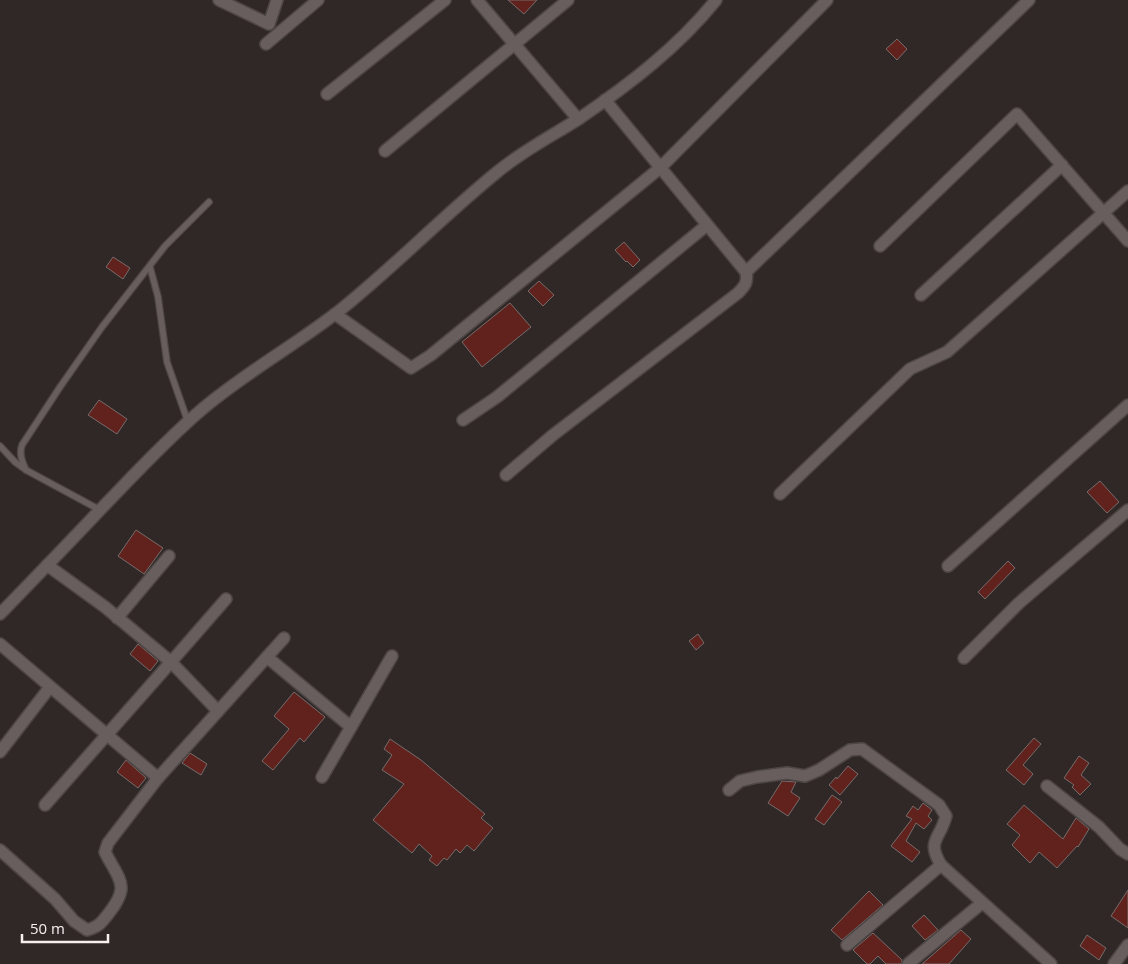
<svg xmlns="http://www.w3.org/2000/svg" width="1128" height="964" font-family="'Open Sans',sans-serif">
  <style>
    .building { fill: #61221d; stroke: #766c6b }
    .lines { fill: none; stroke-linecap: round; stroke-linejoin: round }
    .lane-casing { stroke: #4d4645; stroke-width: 8 }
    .street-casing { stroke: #4d4645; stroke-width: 14 }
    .lane { stroke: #675e5d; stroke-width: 5.5 }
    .street { stroke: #675e5d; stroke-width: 11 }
  </style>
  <rect width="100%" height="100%" fill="#302827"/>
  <g class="building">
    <polygon points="508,0 537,0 524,14"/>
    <polygon points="897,39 907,49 897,60 886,49"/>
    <polygon points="624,242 640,260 633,267 627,261 626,262 615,250"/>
    <polygon points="113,257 130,268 123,279 106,267"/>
    <polygon points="539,281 554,295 543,306 528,291"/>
    <polygon points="510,303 531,327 482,367 462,342"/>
    <polygon points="99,400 127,419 117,434 88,415"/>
    <polygon points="1100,481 1119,502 1107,513 1087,492"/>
    <polygon points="136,530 163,548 144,574 118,556"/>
    <polygon points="1008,561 1015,568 985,599 978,592"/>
    <polygon points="698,634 704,643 696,650 689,641"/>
    <polygon points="138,644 158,661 150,671 130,654"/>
    <polygon points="294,692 325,717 304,742 300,738 273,770 262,761 289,729 274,716"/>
    <polygon points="1034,738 1041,744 1023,765 1033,774 1024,785 1006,770"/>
    <polygon points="390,739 421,760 485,814 481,818 493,828 474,851 467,845 460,853 456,849 447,860 444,858 437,866 429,860 432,856 419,844 412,853 373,820 404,784 382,770 392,755 384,749"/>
    <polygon points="190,753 207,764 201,775 182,763"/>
    <polygon points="1079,756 1089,763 1081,775 1091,784 1080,795 1072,787 1074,785 1064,778"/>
    <polygon points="126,760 146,778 138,788 117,772"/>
    <polygon points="848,766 858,774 840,795 829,785 836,777 837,779"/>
    <polygon points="782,781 796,782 791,792 800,798 788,816 768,803"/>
    <polygon points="832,795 842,802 824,825 815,819"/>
    <polygon points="923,803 932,810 928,816 932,820 924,829 916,823 906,841 920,852 912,862 891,846 912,819 906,816 913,806 918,810"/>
    <polygon points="1024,805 1063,839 1076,818 1089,829 1078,847 1077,846 1057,868 1039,852 1030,863 1012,845 1020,835 1007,824"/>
    <polygon points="1128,890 1128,928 1111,916"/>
    <polygon points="869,891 883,905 842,940 831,930"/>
    <polygon points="924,915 938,930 925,940 912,926"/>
    <polygon points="961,930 971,939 949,964 922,964"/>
    <polygon points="873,933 902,960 901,964 886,964 878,956 870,964 867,964 853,950"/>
    <polygon points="1087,935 1106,948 1099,960 1080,946"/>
  </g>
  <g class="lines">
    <defs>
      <g id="lane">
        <polyline points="150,267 158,297 167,362 188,422"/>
        <polyline points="0,446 15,462 26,470 100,510"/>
        <path d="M26,470C22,461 19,454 22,445L60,387L102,327L165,246L209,202"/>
      </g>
      <g id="street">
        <polyline points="219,0 269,24 277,0"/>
        <polyline points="477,0 578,119"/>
        <polyline points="266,44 318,0"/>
        <polyline points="327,94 445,0"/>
        <polyline points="385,151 568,0"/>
        <polyline points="880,246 1017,114 1128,241"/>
        <polyline points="746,272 1029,0"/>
        <polyline points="921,295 1062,165"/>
        <polyline points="335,314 411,368 431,355 660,168 827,0"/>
        <polyline points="463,420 497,397 707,225"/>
        <path d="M506,475L553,435L738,293C745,286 748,282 746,272L605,100"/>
        <polyline points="780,494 910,369 947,352 1128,191"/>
        <polyline points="948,566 1128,405"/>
        <path d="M0,614C33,580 66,546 99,511C132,477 164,442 200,411C243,374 294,346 339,311C394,267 442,217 496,173C522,151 552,136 580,118C630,84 678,47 716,0"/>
        <polyline points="117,618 169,556"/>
        <polyline points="0,644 158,778 284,638"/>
        <polyline points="267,657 351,727 392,656"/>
        <polyline points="964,658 1019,603 1128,510"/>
        <polyline points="218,711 171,662 226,599"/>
        <polyline points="0,752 50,687"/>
        <polyline points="322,777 351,727"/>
        <polyline points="1047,786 1099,827 1120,849 1128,854"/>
        <path d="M729,790L740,781L757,777L787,773L805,776L819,770L850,750L862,749L939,805L946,816C940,840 926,840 941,865"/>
        <polyline points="45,805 171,662 105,607 47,565"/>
        <path d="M0,850L55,899L74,921L87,930C100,926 101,923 109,913C131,885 119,880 105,852L108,843L158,778"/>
        <polyline points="847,945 941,865 1051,964"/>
        <polyline points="908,964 982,903"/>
        <polyline points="1114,964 1128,945"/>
      </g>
    </defs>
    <use href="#lane" class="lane-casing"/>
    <use href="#street" class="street-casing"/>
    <use href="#lane" class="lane"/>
    <use href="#street" class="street"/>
  </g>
  <path d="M22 934v8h86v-8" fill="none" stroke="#f5efee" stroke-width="2.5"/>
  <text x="30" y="934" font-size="15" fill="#f5efee" stroke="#302827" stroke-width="4" paint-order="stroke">50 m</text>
</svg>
